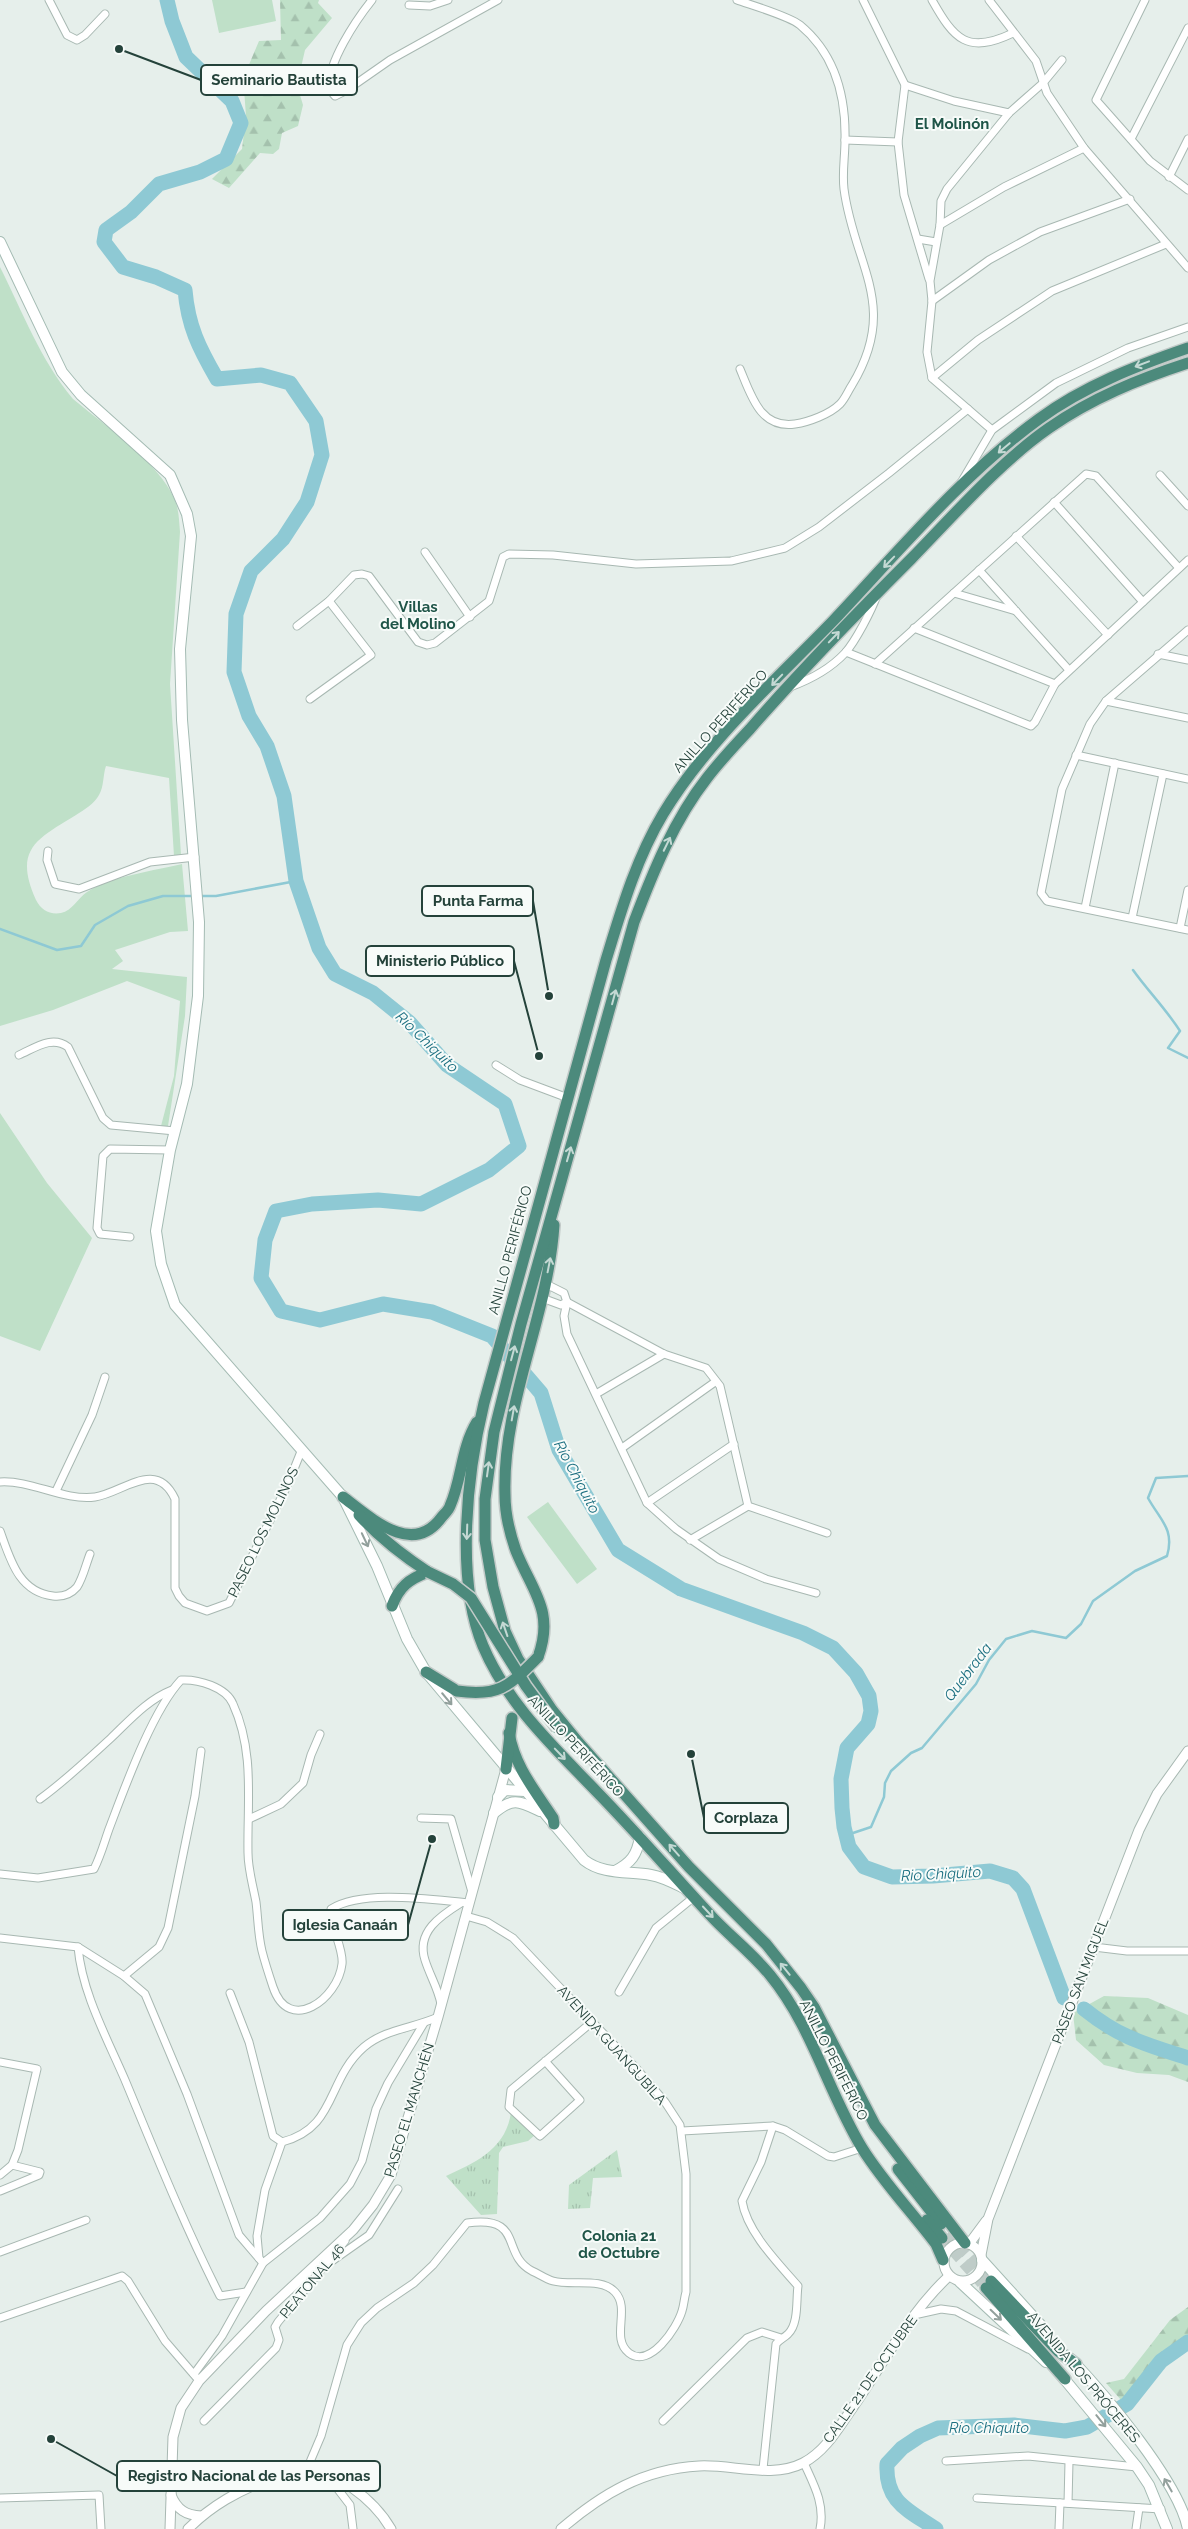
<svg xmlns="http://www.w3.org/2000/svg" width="1188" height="2529" font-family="Raleway,sans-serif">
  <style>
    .green { fill: #bfe0c8 }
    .forest { fill: url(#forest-firs) }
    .park { fill: url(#park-tufts) }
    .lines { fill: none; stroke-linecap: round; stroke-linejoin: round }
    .stream { stroke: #8ec9d4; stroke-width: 2.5 }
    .river { stroke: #8ec9d4; stroke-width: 15 }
    .trunk-tunnel { stroke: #bfccc8; stroke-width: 11; stroke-dasharray: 11 5.5; stroke-linecap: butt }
    .minor-casing { stroke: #a8b8b2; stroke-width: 9 }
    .tertiary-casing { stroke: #a8b8b2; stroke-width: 11 }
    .secondary-casing { stroke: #a4bbb3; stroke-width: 12 }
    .trunk-casing { stroke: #c2cac8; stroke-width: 14 }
    .minor { stroke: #fff; stroke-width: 7 }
    .tertiary { stroke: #fff; stroke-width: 9 }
    .secondary { stroke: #fff; stroke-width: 10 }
    .trunk { stroke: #4c8a7c; stroke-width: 11 }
    .trunk-bridge-casing { stroke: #c2cac8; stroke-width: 14; stroke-linecap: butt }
    .trunk-bridge { stroke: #4c8a7c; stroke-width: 11 }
    .oneway { stroke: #c4d9d4 }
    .oneway2 { stroke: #92a09c }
    .labels { text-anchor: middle; stroke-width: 4; stroke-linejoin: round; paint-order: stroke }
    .street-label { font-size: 14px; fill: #24423a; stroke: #f7fbf9 }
    .neighbourhood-label { font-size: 15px; font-weight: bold; fill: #1f5548; stroke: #f7fbf9 }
    .water-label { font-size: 15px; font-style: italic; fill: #1c6f80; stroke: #f7fbf9 }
    .leader { fill: none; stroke: #24423a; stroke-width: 2 }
    .callout-dot { fill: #24423a; stroke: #f7fbf9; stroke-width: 2 }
    .callout { fill: #f7fbf9; stroke: #24423a; stroke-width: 2 }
    .callout-label { font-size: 15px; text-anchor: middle; font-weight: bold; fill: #24423a }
  </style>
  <defs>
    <pattern id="forest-firs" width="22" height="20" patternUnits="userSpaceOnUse" patternTransform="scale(1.25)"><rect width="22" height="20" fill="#bfe0c8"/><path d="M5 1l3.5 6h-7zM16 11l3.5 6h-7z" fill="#a4c1ad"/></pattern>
    <pattern id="park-tufts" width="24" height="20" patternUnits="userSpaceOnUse" patternTransform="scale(1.25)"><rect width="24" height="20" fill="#bfe0c8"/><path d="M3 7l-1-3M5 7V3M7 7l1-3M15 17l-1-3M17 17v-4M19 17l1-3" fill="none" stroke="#a4c1ad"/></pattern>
  </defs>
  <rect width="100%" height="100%" fill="#e6efeb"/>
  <g class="green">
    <polygon points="212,0 272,0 276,21 219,33"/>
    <path d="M0,267C22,311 41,361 73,399C103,424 159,463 174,498C179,509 179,520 180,532L170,684L181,855L174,856L169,778L106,766C103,774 104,787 99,795C94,804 84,810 76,815C37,839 13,849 36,900C41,910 50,915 61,913C72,911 78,898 87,892C111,876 154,871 182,864L188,931L170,932L115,950L123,961L112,969L187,977L185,1016L168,1126H161L174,1076L180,1001L127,981L53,1010L0,1026Z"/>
    <polygon points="0,1113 47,1183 92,1238 40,1351 0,1336"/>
    <polygon points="548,1502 597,1569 577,1584 527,1517"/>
  </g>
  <g class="forest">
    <polygon points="280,0 319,0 318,3 332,18 305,50 297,85 303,105 298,126 282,133 279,149 273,154 260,153 229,188 212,179 242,149 246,116 244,89 248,67 259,41 281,40"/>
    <polygon points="1104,1996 1148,1998 1188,2015 1188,2082 1169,2075 1137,2073 1104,2065 1076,2040 1073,2013"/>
    <polygon points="1188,2307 1188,2350 1175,2357 1139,2395 1121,2400 1106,2383 1124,2379 1170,2320"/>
  </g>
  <g class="park">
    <path d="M511,2112L535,2135L528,2141L503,2147L499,2153L497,2214L481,2215L446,2176C476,2162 506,2149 511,2112Z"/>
    <polygon points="617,2150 622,2177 593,2178 590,2208 568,2209 569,2185"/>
  </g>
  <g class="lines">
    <g class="stream">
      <polyline points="199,896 216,896 296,881"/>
      <polyline points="0,929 57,950 81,946 95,925 128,906 163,896 194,896"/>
      <path d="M1133,970C1148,991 1166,1009 1180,1031L1168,1048L1188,1058"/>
      <path d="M847,1835L871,1827L884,1797L885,1783L891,1771L911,1753L922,1748L976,1684L989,1660L1006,1639L1032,1631L1066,1638L1081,1624L1093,1601L1135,1571L1167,1556C1175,1529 1160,1520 1148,1498L1156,1478L1188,1476"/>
    </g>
    <g class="river">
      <path d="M167,0L172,21L186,57L232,101L241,123L226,159L200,172L159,184L131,212L106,230L104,242L123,267L156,277L185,290C188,326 199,348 217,379L261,375L290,383L316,421L322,455L307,502L283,539L251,571L236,614L234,672L249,716L267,746L284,796L296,881L319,948L335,974L373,993L409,1022L447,1065L505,1104L519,1146L489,1170L421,1204L378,1200L312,1204L276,1211L265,1240L261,1278L281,1311L320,1320L383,1304L432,1312L492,1336L541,1393L559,1450L618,1550L681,1589L803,1633L833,1648L856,1673L869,1696L871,1711L868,1724L847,1748L841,1779L842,1808L844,1827L849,1847L864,1867L892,1877L933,1876L990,1871L1013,1878L1023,1889L1064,1998"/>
      <path d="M1084,2009C1120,2038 1145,2044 1188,2058"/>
      <path d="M936,2529C908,2510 885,2502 887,2464L902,2448L920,2436L938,2428L1014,2425L1065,2431L1087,2427L1127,2404L1161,2361L1188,2342"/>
    </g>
    <g class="trunk-tunnel">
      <polyline points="948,2233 991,2281"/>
      <polyline points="942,2238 986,2288"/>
    </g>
    <defs>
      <g id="minor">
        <polyline points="49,0 67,35 77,40 85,35 105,14"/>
        <path d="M372,0C356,20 327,63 329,89L335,96L347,90L390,60L498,0"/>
        <path d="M737,0C751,5 789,16 800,25C835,54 846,96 845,140C845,157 842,173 844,189C854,266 900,305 852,385C848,391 845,399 840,404C830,414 809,422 795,424C760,429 751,395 740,369"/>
        <polyline points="863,0 905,85 898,142 904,195 929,279"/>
        <path d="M932,0C954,39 967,55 1013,33"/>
        <polyline points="989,0 1036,61 1047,93 1084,148 1188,268"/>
        <polyline points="1145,0 1096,100 1150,161 1188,190"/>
        <polyline points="409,5 430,6 448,0"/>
        <polyline points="905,85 954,101 1009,113"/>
        <polyline points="1131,139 1188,28"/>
        <polyline points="845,140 898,142"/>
        <polyline points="1169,177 1188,139"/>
        <polyline points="940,225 1004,187 1084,148"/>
        <polyline points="918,239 936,242"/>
        <polyline points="932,301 989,260 1040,232 1130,199"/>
        <polyline points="932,378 978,340 1052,291 1166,244"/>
        <polyline points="992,430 932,378 927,352 932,301 930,281 940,225 941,201 947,189 1009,113 1043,83 1062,60"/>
        <polyline points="1160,475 1188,506"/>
        <polyline points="962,481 992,430 1056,383 1128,348 1188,327"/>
        <polyline points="1054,502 1143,602"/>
        <polyline points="1016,536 1108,635"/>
        <polyline points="425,552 470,617"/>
        <polyline points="979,570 1069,670"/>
        <polyline points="954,593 1016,611"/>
        <polyline points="297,626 329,601 354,575 362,574 369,576 418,642 427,645 435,643 489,601 503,557 509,554 553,555 636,564 731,561 785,548 819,527 889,473 968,409"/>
        <polyline points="914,628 1055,684"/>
        <polyline points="1188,630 1106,701 1090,724 1062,789 1041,893 1047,901 1188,930"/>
        <polyline points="846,652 1031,726 1035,722 1055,684 1188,560"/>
        <polyline points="1158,654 1188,660"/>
        <polyline points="875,664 1086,474 1096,476 1179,568"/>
        <path d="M790,687C809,680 831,668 845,653C855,642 872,610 877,595"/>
        <polyline points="310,699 371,655 329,601"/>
        <polyline points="1106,701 1188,718"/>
        <polyline points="1076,755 1188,779"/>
        <polyline points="48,851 47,860 55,884 79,889 150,862 195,857"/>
        <polyline points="1085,908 1115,763"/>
        <polyline points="1132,918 1163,774"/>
        <polyline points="1180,928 1188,890"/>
        <path d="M19,1055C35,1048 52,1035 68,1047L103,1118L111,1125L175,1131"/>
        <polyline points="496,1065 520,1080 568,1098"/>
        <polyline points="130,1237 100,1234 97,1228 103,1156 110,1149 170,1150"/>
        <polyline points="546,1284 564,1293 567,1302 564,1316 567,1334 647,1503 676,1529 719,1559 766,1579 816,1593"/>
        <polyline points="542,1298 561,1305 567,1302"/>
        <polyline points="567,1302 664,1354 706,1368 720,1386 748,1506 827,1533"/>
        <polyline points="596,1394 664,1354"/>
        <polyline points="622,1448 715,1382"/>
        <path d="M0,1482C32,1480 63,1501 95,1497C123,1493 156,1458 175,1499V1588L179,1596L185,1603L207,1611L229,1603L288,1484L302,1449"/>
        <polyline points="56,1491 92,1415 105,1377"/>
        <polyline points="647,1503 734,1444"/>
        <path d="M0,1531C10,1558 18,1592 53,1596C62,1597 71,1594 77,1587C83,1578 86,1564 90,1554"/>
        <polyline points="690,1540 748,1506"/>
        <path d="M40,1799C65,1781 88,1759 111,1738C130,1720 147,1700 172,1690"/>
        <polyline points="421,1818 451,1819 472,1892"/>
        <polyline points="249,1819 281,1804 303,1783 311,1755 320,1734"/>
        <path d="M0,1874L38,1878L94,1869C101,1855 104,1843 109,1829C125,1787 152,1711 181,1680C198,1679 226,1687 233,1704C255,1752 247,1803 248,1853C248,1869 253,1886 256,1902C258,1918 258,1935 262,1951C265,1963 269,1975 273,1987C289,2035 338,1999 342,1964C344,1949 330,1927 331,1909C363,1889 433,1900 469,1903"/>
        <polyline points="0,1938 78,1947 124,1976 145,1994 187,2094 239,2235 263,2263"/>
        <path d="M78,1947C82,1993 107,2038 125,2080C155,2152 184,2225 220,2296L246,2292"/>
        <polyline points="1094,1947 1127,1951 1188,1951"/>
        <polyline points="124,1976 159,1947 168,1928 195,1796 201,1751"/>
        <polyline points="619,1992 656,1928 694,1897"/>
        <polyline points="230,1993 249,2042 273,2136 282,2142"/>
        <path d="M441,2004C438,1988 430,1976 425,1960C416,1932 440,1916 461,1903"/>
        <polyline points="545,2061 580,2100 540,2136 509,2107 511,2090 592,2022"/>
        <polyline points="0,2062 37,2069 18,2150 12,2165 0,2175"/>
        <polyline points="682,2131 773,2126 785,2130 828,2156 834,2157 862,2148"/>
        <polyline points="0,2191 39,2175 40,2172 12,2165"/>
        <polyline points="0,2252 86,2220"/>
        <path d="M259,2258L257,2236L265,2190L282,2142C337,2128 326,2080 364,2047C385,2029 414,2028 438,2017"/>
        <polyline points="332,2261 369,2235 398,2189"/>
        <polyline points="914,2315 941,2309 956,2311 1028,2349"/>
        <polyline points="0,2318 122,2276 128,2281 165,2341 196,2377"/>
        <polyline points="194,2374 222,2336 263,2263 320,2218 350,2184 362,2161 376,2109 388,2083 424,2023"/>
        <polyline points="204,2421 276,2348 279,2340 275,2327 278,2322 345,2241"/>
        <polyline points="663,2421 747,2338 762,2332 781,2338"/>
        <polyline points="946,2461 1028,2456 1137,2467"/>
        <path d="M804,2463C814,2485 825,2504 820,2529"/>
        <path d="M307,2469L321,2436L347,2345L361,2323L377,2308L414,2283L433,2265L467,2223C525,2215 500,2254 532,2271C539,2274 546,2279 553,2281C572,2286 601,2277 615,2292C631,2309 610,2338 629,2353C650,2369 677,2328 682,2311C684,2305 684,2299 686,2292V2174L680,2125L665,2102L636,2068L513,1938L487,1922L466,1916"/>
        <path d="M763,2469L776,2344C780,2339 784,2338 788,2334C799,2324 796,2299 798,2286C778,2263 747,2232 742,2201L761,2162L773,2126"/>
        <polyline points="327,2475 350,2505 353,2529"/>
        <polyline points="0,2498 99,2495 101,2529"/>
        <polyline points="977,2498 1161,2509"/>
        <polyline points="1068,2503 1069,2462"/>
        <polyline points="1059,2529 1060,2503"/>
        <polyline points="1136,2529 1139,2508"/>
      </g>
      <g id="tertiary">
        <circle cx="963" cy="2262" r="19"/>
        <polyline points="969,2244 986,2221"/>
        <polyline points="981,2255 988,2219 1139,1830 1157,1794 1188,1751"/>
        <path d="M171,2495C177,2510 186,2515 201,2516"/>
        <polyline points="170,2529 173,2437 181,2408 199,2381 266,2311 353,2230 373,2205 391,2175 438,2017 506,1769"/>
        <path d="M188,2529C212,2505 238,2491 269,2479C278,2475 288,2470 298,2469C333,2466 375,2501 391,2529"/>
        <path d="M561,2529C602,2494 643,2469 699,2466C732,2464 772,2479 803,2463C826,2451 839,2427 853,2407C884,2363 909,2313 949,2276"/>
      </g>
      <g id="secondary">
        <path d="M0,242L62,372L81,395L170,475L187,514L191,536L180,649L182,720L199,922L198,996L187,1084L170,1150L156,1231L161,1264L175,1305L343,1497L377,1566L407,1639L426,1672L584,1860C603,1875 628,1871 651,1875C663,1877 674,1883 684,1888"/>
        <polyline points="498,1797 505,1790 525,1791"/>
        <path d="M494,1813C513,1797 519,1801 540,1811"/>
        <path d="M615,1871C631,1863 637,1855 640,1837"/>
        <polyline points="982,2260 1048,2333"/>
        <polyline points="960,2282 1046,2362"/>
        <path d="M1071,2359C1105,2395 1179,2482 1188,2529"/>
        <polyline points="1061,2375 1137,2467 1149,2485 1167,2529"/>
      </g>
      <g id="trunk">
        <path d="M343,1497C371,1518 412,1557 441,1518C444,1514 449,1510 450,1506C462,1479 461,1448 477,1422"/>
        <path d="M359,1515C380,1538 402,1555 428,1572"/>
        <path d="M392,1606C399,1587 409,1579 428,1572"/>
        <path d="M538,1657C555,1611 532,1591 516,1551C510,1534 505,1514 505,1495C502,1402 548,1317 554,1225"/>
        <polyline points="426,1672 457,1691"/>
        <path d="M509,1733C515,1767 534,1789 553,1818L554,1824"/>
        <polyline points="506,1769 512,1718"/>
        <polyline points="898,2169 941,2224"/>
        <polyline points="927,2220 942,2238"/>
        <path d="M965,2243L875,2125L814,2007L801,1988L766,1944L689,1867L578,1742L552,1710L518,1659L505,1631L493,1587L485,1540V1499L494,1432L521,1324L634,922C653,872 674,820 707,778C720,761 735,745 750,729C801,670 856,614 911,559C953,516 1000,462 1049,428C1092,398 1139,379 1188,363"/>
        <path d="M943,2260L936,2244C912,2212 883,2182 862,2148C828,2092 812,2026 770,1975C753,1954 731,1937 713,1918C674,1876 637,1833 597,1792C554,1747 508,1705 483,1646C455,1579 467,1473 484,1403L606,960C621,911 636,859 663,814C707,741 774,682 833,621C898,552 962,475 1039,419C1084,386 1136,366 1188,348"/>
        <polyline points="991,2281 1058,2351 1076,2364"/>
        <polyline points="986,2288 1065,2379"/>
      </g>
    </defs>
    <use href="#minor" class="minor-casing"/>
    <use href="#tertiary" class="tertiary-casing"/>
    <use href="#secondary" class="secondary-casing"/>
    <use href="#trunk" class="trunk-casing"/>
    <use href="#minor" class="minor"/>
    <use href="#tertiary" class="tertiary"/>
    <use href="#secondary" class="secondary"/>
    <use href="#trunk" class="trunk"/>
    <defs>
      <g id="trunk-bridge">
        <polyline points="428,1572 453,1584 471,1598 526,1686 557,1728"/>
        <path d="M457,1691C500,1697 509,1686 538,1657"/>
      </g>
    </defs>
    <use href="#trunk-bridge" class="trunk-bridge-casing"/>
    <use href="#trunk-bridge" class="trunk-bridge"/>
  </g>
  <defs><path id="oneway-shaft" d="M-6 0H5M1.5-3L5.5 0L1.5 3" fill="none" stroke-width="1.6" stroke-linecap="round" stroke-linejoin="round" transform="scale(1.25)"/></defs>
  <g class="oneway">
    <use href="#oneway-shaft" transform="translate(1142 364) rotate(159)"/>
    <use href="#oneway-shaft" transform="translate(1004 448) rotate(140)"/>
    <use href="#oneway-shaft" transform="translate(889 562) rotate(134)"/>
    <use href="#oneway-shaft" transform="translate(834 637) rotate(-46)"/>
    <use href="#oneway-shaft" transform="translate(777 680) rotate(134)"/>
    <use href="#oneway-shaft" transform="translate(667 844) rotate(-64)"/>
    <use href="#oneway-shaft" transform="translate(614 997) rotate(-75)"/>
    <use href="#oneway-shaft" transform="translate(569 1154) rotate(-74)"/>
    <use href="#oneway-shaft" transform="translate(549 1265) rotate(-79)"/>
    <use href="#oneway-shaft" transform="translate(513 1353) rotate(-75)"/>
    <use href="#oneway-shaft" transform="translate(513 1413) rotate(-80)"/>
    <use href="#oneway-shaft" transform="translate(488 1469) rotate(-82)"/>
    <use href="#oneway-shaft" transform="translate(467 1532) rotate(92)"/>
    <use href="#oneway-shaft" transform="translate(505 1629) rotate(-109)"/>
    <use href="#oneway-shaft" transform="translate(560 1754) rotate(46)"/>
    <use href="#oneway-shaft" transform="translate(674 1850) rotate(-131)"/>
    <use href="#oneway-shaft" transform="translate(708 1912) rotate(47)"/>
    <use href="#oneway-shaft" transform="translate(785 1969) rotate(-129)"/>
  </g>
  <g class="oneway2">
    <use href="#oneway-shaft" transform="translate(365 1540) rotate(65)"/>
    <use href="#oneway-shaft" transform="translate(447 1699) rotate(50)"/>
    <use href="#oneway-shaft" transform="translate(996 2315) rotate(44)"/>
    <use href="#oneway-shaft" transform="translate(1101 2421) rotate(51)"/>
    <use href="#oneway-shaft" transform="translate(1168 2485) rotate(-120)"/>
  </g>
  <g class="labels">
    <g class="street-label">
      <text transform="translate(720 721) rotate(-48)" y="5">ANILLO PERIFÉRICO</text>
      <text transform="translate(510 1250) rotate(-75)" y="5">ANILLO PERIFÉRICO</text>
      <text transform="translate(263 1532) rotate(-64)" y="5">PASEO LOS MOLINOS</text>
      <text transform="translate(576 1746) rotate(47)" y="5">ANILLO PERIFÉRICO</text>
      <text transform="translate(1080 1981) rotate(-69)" y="5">PASEO SAN MIGUEL</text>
      <text transform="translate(612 2045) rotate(48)" y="5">AVENIDA GUANGUBILA</text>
      <text transform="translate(834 2060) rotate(63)" y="5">ANILLO PERIFÉRICO</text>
      <text transform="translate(409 2110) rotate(-73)" y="5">PASEO EL MANCHÉN</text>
      <text transform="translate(312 2281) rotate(-50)" y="5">PEATONAL 46</text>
      <text transform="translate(1084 2377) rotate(50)" y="5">AVENIDA LOS PRÓCERES</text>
      <text transform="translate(870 2379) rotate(-55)" y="5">CALLE 21 DE OCTUBRE</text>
    </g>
    <g class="neighbourhood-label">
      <text x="952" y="129">El Molinón</text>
      <text x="418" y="612">Villas<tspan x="418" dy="17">del Molino</tspan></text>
      <text x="619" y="2241">Colonia 21<tspan x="619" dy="17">de Octubre</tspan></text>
    </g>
    <g class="water-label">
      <text transform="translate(427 1042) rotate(44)" y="5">Río Chiquito</text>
      <text transform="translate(577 1477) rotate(62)" y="5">Río Chiquito</text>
      <text transform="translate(968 1672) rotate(-53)" y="5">Quebrada</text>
      <text transform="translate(941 1874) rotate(-3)" y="5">Rio Chiquito</text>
      <text x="989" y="2433">Río Chiquito</text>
    </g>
  </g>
  <path class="leader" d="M119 49L201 80M549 996L533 901M539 1056L514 961M691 1754L704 1818M432 1839L408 1925M51 2439L117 2476"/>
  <g class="callout-dot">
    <circle cx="119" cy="49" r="5"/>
    <circle cx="549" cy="996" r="5"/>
    <circle cx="539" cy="1056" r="5"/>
    <circle cx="691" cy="1754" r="5"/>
    <circle cx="432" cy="1839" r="5"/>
    <circle cx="51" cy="2439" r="5"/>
  </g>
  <g class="callout">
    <rect x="201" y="65" width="156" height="30" rx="5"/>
    <rect x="422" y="886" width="111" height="30" rx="5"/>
    <rect x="366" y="946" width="148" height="30" rx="5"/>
    <rect x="704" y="1803" width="84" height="30" rx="5"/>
    <rect x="283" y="1910" width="125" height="30" rx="5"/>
    <rect x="117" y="2461" width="263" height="30" rx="5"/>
  </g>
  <g class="callout-label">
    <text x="279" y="85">Seminario Bautista</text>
    <text x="478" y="906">Punta Farma</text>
    <text x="440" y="966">Ministerio Público</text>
    <text x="746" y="1823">Corplaza</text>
    <text x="345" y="1930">Iglesia Canaán</text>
    <text x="249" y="2481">Registro Nacional de las Personas</text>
  </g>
</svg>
